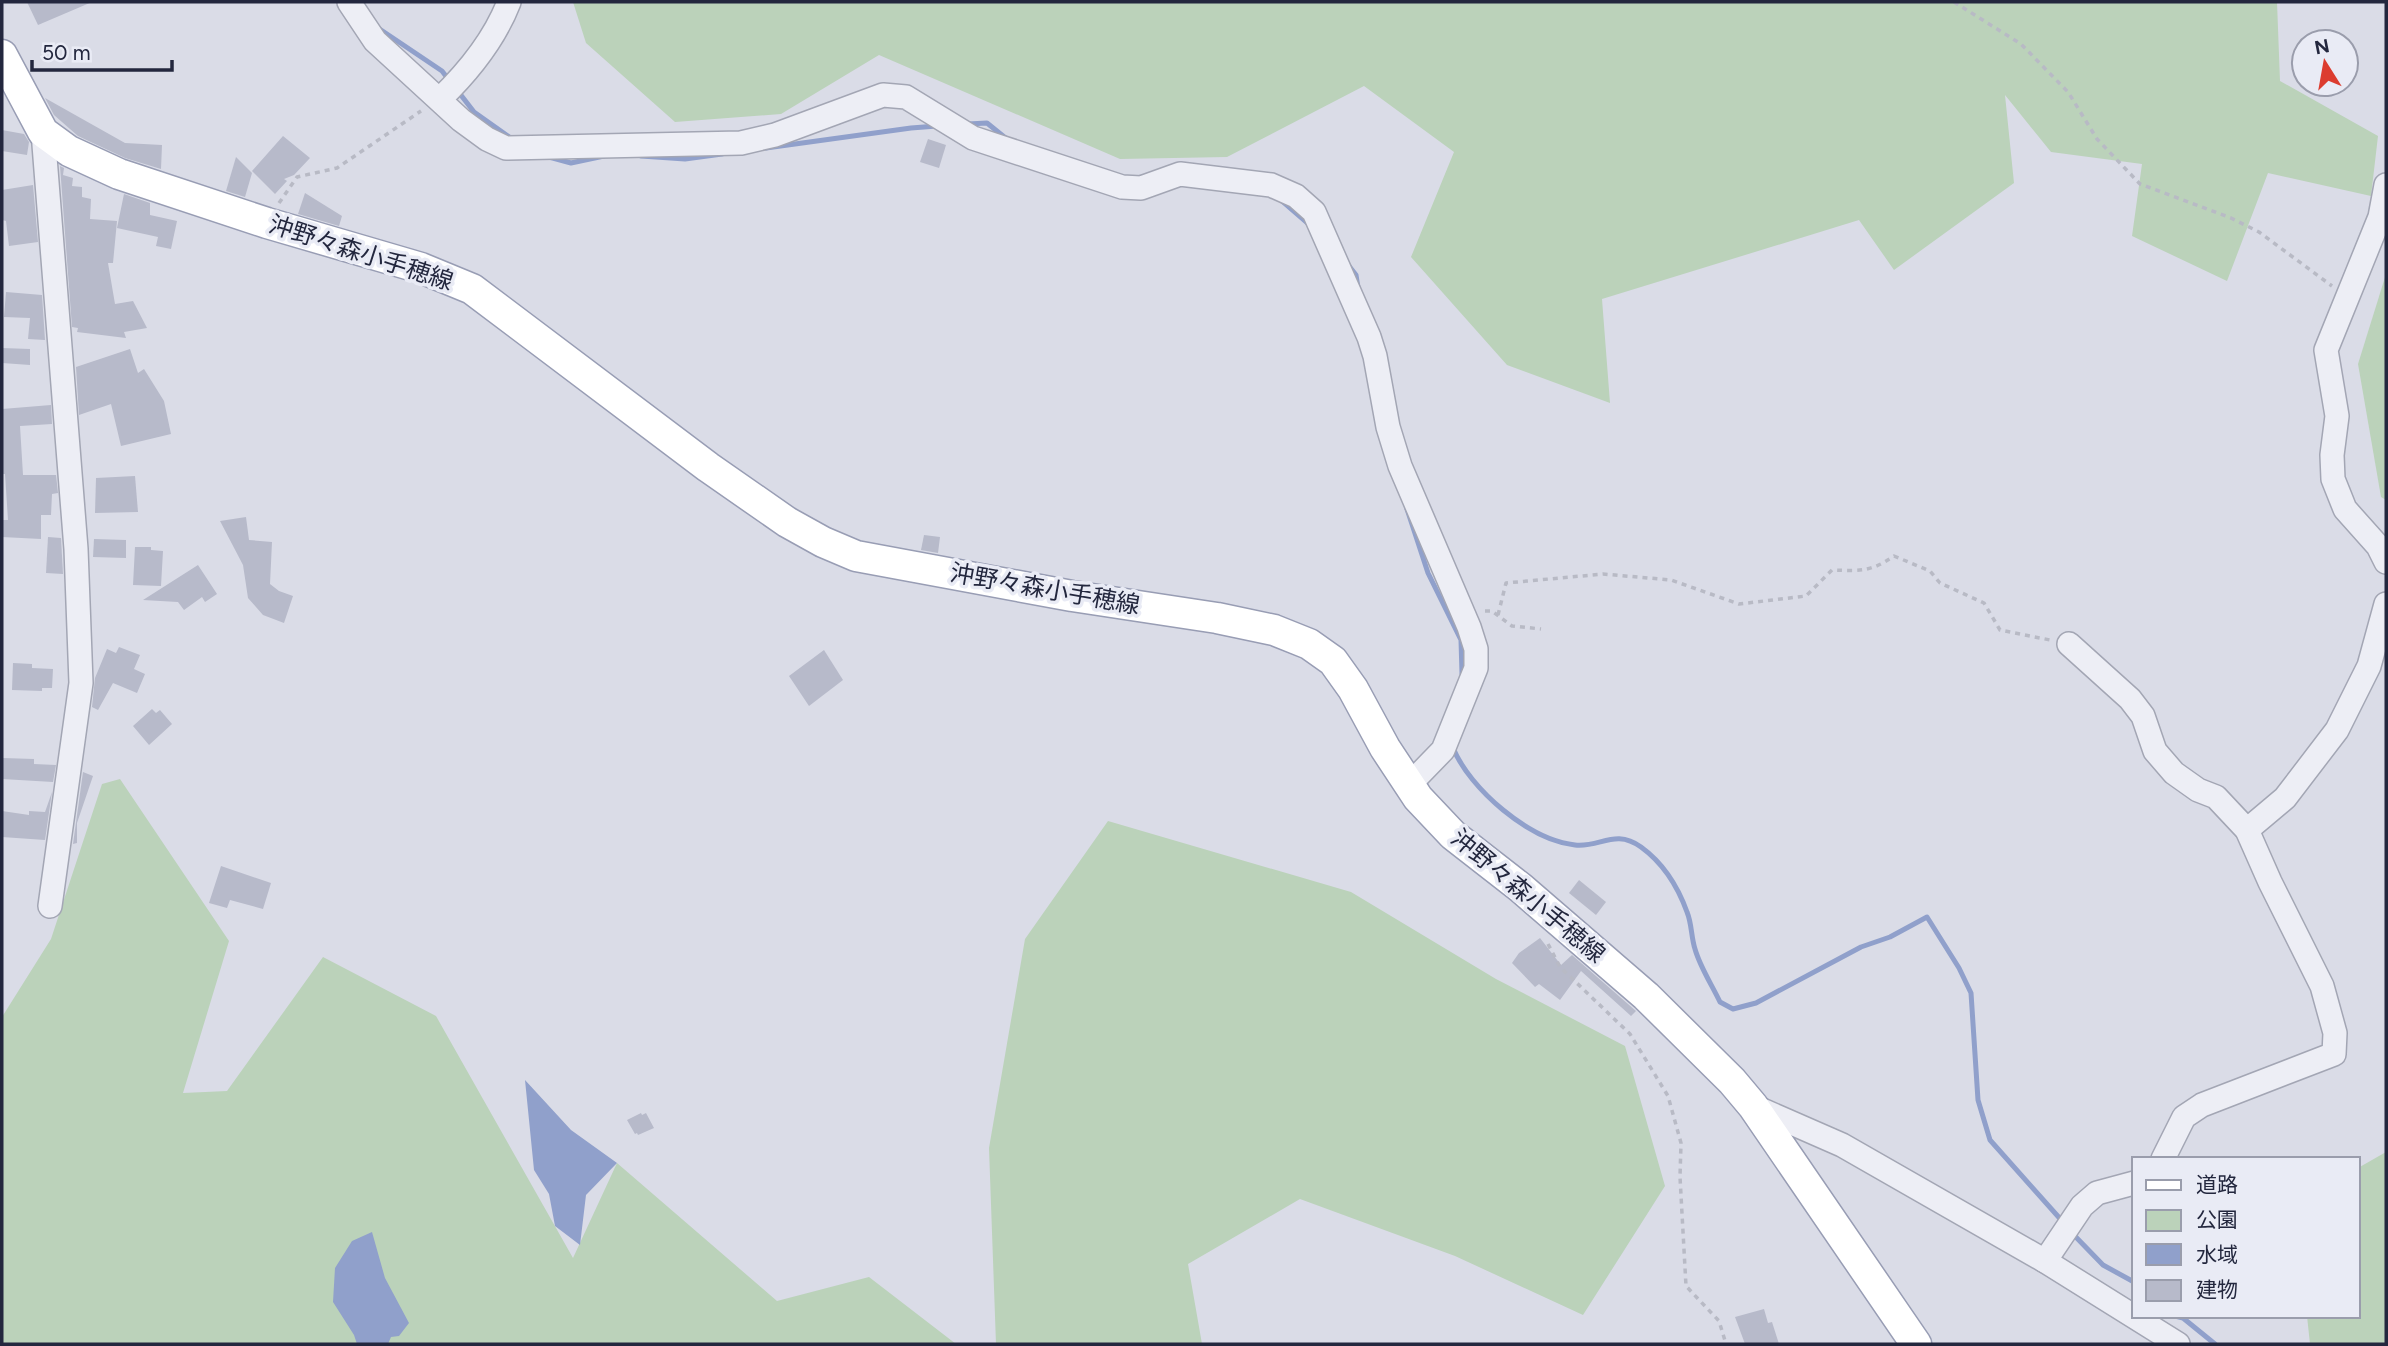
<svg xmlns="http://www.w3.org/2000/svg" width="2388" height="1346" font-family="Figtree,'Noto Sans JP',sans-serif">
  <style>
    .green { fill: #bbd2ba }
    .water { fill: #90a0cb }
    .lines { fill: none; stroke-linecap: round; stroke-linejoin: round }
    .stream { stroke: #90a0cb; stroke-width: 5 }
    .building { fill: #b7baca }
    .minor-casing { stroke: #a3a6b4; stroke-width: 26 }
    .major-casing { stroke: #989db4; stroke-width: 33 }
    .path { stroke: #b8bac5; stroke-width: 3.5; stroke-dasharray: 5 5; stroke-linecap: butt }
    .minor { stroke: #edeef5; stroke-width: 23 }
    .major { stroke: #fff; stroke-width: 30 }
    .labels { text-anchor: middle; stroke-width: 7; stroke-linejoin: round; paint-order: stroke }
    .street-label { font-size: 24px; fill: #23273e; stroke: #e9ebf5 }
  </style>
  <rect width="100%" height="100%" fill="#dadce7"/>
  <g class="green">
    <polygon points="573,2 2277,2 2280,81 2378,136 2371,196 2268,173 2227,281 2132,236 2142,164 2051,152 2005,95 2014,183 1894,270 1859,220 1602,299 1610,403 1507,365 1411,257 1454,152 1364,86 1227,157 1120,159 879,55 781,114 675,122 586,43"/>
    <polygon points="2386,274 2386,500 2381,497 2358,364"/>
    <polygon points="120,779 229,941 183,1093 227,1091 323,957 436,1016 573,1258 617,1163 777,1301 869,1277 956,1344 2,1344 2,1017 51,939 102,784"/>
    <polygon points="1108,821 1351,892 1496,979 1625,1046 1665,1186 1583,1315 1455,1256 1300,1199 1188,1264 1202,1344 996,1344 989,1148 1025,939"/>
    <polygon points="2386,1152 2386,1344 2310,1344 2307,1316 2358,1316 2358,1168"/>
  </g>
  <g class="water">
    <polygon points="525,1080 571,1130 617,1163 586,1195 580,1245 555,1226 549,1194 534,1170"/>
    <polygon points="372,1232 385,1278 409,1323 399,1336 391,1337 388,1344 357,1344 354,1335 333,1302 335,1268 352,1241"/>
  </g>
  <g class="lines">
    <g class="stream">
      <polyline points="378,28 442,71 449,80"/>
      <polyline points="457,90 474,112 515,141"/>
      <polyline points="968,124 987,123 1008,140"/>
      <polyline points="766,148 911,128 937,126"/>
      <polyline points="641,156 685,159 722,154"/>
      <polyline points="549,157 571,163 604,156"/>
      <polyline points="1281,200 1311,226"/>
      <polyline points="1349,266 1356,275 1358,288"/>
      <polyline points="1407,509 1428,573 1461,640 1462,674"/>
      <path d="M1453,748C1470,789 1529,840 1575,845C1600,848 1615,828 1641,847C1663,863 1678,887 1687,912C1692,924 1691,937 1695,949C1700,967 1712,985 1720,1002L1733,1009L1756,1003L1861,947L1890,937L1927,917L1959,968L1971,993L1978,1100L1990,1140L2063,1222"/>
      <polyline points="2071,1232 2103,1265 2134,1282"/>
      <polyline points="2175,1316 2183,1318 2215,1344"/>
    </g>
  </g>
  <g class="building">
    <polygon points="27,2 92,2 38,25"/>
    <polygon points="45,98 125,143 162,145 161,169 125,158 78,136 54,115"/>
    <polygon points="2,130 24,134 29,142 27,155 2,151"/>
    <polygon points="283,136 310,158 294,175 284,179 287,181 275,194 252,171"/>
    <polygon points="928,139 946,145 939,168 920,162"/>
    <polygon points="236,157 252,173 245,197 226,191"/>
    <polygon points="60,166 64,168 63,175 73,178 72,186 82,187 82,197 91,199 90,219 117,221 113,263 108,263 115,304 133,301 147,328 124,332 126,338 77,332 78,328 72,327"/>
    <polygon points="33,185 38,242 9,246 6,221 2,220 2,190"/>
    <polygon points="305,193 342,216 339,226 298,214"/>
    <polygon points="124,194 150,203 150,215 177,221 171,249 156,246 158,237 117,228"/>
    <polygon points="6,292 42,295 45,340 28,339 30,318 4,317"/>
    <polygon points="2,348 30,349 30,365 2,363"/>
    <polygon points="130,349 138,373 144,369 164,401 171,434 121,446 111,404 79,415 76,367"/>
    <polygon points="51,405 52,424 20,426 23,475 56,475 58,493 52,494 51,515 41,515 41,539 2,537 2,520 8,520 5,474 2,474 2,409"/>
    <polygon points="135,476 138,512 95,513 96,478"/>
    <polygon points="246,517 249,540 272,542 270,584 279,591 293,596 284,623 263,615 248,598 243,565 220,521"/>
    <polygon points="924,535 940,537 938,553 921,550"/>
    <polygon points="48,537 61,538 63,574 46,573"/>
    <polygon points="94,539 126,540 126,558 93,557"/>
    <polygon points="135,547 151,547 151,550 163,551 161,586 133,585"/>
    <polygon points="198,565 217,594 205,602 202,597 184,610 178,602 143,600"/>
    <polygon points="119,647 140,655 134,669 145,674 137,693 113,683 98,710 92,707 95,678 107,649 116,653"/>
    <polygon points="824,650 843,680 809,706 789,676"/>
    <polygon points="13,663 32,664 32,668 53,669 52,688 42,688 42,691 12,690"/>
    <polygon points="152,709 156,713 160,710 172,724 149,745 133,726"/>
    <polygon points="3,758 34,759 34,764 56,765 53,782 2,779"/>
    <polygon points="83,772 93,776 77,823 77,843 73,844"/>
    <polygon points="52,792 45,840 2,837 2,811 29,815 29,811 45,812"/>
    <polygon points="221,866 271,883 263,909 230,900 227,908 209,903"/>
    <polygon points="1579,880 1606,902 1596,915 1569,893"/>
    <polygon points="1540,938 1561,965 1572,955 1636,1011 1631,1016 1581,971 1560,1000 1539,984 1535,987 1512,963 1519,953"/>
    <polygon points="641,1113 642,1115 646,1113 654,1128 638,1135 637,1133 635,1134 627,1120"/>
    <polygon points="1764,1309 1768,1323 1772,1322 1779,1344 1745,1344 1735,1317"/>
  </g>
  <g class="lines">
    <defs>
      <g id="minor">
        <polyline points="349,2 375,41 461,120 487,139 506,148 741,143 775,135 883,95 906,97 973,138 1122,187 1141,188 1180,174 1271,185 1296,196 1314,212 1369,337 1375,356 1388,427 1400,466 1469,627 1476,649 1476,668 1443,750 1410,784"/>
        <path d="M440,99C468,72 495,38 509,2"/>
        <polyline points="43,132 76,549 81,683 50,906"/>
        <polyline points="2386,185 2380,217 2326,350 2337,416 2332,455 2333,479 2345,509 2378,546 2386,562"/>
        <polyline points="2069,644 2130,699 2143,716 2155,751 2174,773 2198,790 2216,797 2247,830 2270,882 2322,986 2335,1033 2334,1054 2202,1105 2184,1117 2163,1159"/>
        <polyline points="2247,830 2285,798 2337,730 2369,666 2386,604"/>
        <polyline points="1753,1106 1842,1145 2045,1261 2178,1344"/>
        <polyline points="2045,1261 2082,1206 2097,1193 2134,1183"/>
      </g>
      <polyline id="major" points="2,55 43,132 69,151 119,174 267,223 421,268 472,289 708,467 787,522 823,542 856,556 1072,596 1217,618 1274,630 1309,644 1333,661 1353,689 1385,748 1418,798 1453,835 1521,888 1646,996 1732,1081 1753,1106 1916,1344"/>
    </defs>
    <use href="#minor" class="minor-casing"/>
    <use href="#major" class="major-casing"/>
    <g class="path">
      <polyline points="1954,2 2021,44 2068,92 2097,139 2140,184 2231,218 2259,232 2332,286"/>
      <polyline points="279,203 297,177 337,168 421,111"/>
      <polyline points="1485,611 1492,611 1512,626 1541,629"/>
      <path d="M1498,615L1506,583L1603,574L1671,580L1739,604L1806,596L1832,570C1860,571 1871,572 1894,556L1930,571L1940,583L1984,603L2000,630L2050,640"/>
      <polyline points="1548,944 1560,967 1630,1034 1668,1096 1681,1143 1680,1177 1686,1286 1719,1321 1726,1344"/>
    </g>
    <use href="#minor" class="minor"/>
    <use href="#major" class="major"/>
  </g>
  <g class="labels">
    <g class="street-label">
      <text transform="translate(361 253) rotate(18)" y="8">沖野々森小手穂線</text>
      <text transform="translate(1045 589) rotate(10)" y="8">沖野々森小手穂線</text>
      <text transform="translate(1528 896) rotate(40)" y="8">沖野々森小手穂線</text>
    </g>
  </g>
  <rect width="2388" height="1346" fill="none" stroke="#23273e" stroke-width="7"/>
  <rect x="2132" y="1157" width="228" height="161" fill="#e9ebf5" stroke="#9a9dac" stroke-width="2"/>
  <rect x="2146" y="1180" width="35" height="10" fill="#ffffff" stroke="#9a9dac" stroke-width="2"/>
  <text x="2196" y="1192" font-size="21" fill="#23273e">道路</text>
  <rect x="2146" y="1210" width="35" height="21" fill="#bbd2ba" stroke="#9a9dac" stroke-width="2"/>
  <text x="2196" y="1227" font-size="21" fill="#23273e">公園</text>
  <rect x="2146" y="1244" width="35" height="21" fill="#90a0cb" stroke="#9a9dac" stroke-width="2"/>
  <text x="2196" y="1262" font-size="21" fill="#23273e">水域</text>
  <rect x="2146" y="1280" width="35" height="21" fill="#b7baca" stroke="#9a9dac" stroke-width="2"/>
  <text x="2196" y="1297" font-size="21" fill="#23273e">建物</text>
  <g transform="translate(2325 63) rotate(349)"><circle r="33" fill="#e9ebf5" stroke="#9a9dac" stroke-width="2"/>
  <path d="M0-5L12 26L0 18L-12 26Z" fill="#dc3c2f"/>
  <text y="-10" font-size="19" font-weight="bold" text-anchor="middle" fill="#23273e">N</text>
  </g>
  <path d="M32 60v10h140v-10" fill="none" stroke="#23273e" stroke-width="3.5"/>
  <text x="42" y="60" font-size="21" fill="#23273e" stroke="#e9ebf5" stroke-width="5" paint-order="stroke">50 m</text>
</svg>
